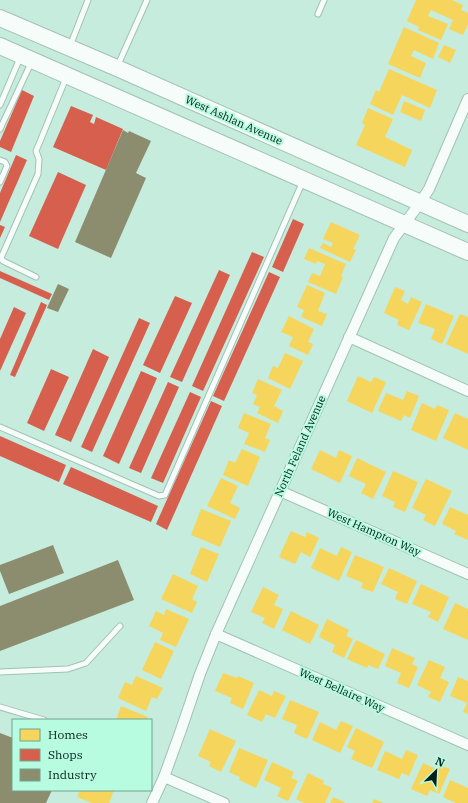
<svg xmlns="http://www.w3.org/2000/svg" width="468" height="803" font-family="'IBM Plex Serif',serif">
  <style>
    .homes { fill: #f6d55c }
    .shops { fill: #d6604d }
    .industry { fill: #8c8c6e }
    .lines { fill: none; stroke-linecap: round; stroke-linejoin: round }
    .lane-casing { stroke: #a3c1b6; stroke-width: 7 }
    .street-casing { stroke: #a3c1b6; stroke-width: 12 }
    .primary-casing { stroke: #a3c1b6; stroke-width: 18 }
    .lane { stroke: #f6fcfa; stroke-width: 5 }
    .street { stroke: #f6fcfa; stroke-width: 10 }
    .primary { stroke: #f6fcfa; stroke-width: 16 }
    .labels { text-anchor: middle; stroke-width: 4; stroke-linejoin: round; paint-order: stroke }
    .street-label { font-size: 11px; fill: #052218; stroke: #b7fbe1 }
  </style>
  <rect width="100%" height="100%" fill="#c6ecde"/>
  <g class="homes">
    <polygon points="416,0 452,0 463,5 461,10 468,13 468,24 463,35 449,29 453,20 431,10 428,16 448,24 441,40 418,30 419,27 407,21"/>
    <polygon points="404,27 439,43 433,59 414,50 411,56 426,63 420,78 388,64"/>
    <polygon points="444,45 456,50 450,63 438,57"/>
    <polygon points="389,69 437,90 430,108 402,95 393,115 370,104 376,90 379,92"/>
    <polygon points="404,101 425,110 421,121 400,112"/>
    <polygon points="368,108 393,119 385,137 412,150 405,167 356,145 365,125 362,123"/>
    <polygon points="331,222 360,235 353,249 356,250 350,262 320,248 323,243 331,247 333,243 323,239"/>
    <polygon points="309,248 346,264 341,276 343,277 336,294 308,282 312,273 320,276 325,264 317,261 316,264 304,259"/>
    <polygon points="307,285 325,293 318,311 327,314 322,326 301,317 304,310 297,307"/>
    <polygon points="395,287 405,291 401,300 408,304 411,297 422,302 409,330 397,325 399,320 384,313"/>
    <polygon points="426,304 454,316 442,344 431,339 435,329 418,323"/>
    <polygon points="460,314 468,317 468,354 446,344"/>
    <polygon points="289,316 314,329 308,342 313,344 308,355 289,346 293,337 281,332"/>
    <polygon points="285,353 303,361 290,389 268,378 273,366 278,368"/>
    <polygon points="358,376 371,382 374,377 386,382 372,413 347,401"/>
    <polygon points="258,379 282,390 274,406 283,411 278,423 257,413 260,407 253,404 257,395 252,393"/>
    <polygon points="407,391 419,396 410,418 404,415 401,421 378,411 386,393 403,400"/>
    <polygon points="422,403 435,409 437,405 449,410 436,441 411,430"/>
    <polygon points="244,413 271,424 265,438 270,440 265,452 244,444 249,433 238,428"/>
    <polygon points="455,413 468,419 468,450 443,438"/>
    <polygon points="242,449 260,457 248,486 223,475 229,460 235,463"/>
    <polygon points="320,450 336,458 339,450 352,456 340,483 311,469"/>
    <polygon points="357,458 386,472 373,499 361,493 366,484 349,476"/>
    <polygon points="393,471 418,482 405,512 393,507 395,502 382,496"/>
    <polygon points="221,478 238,486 230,503 240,508 235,519 207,506"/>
    <polygon points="426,479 452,491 435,526 423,520 426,515 412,508"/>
    <polygon points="450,507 468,515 468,540 454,534 456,531 442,524"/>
    <polygon points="201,509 231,521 220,547 191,535"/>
    <polygon points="291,531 305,537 307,532 319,538 310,557 301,552 295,564 279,557"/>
    <polygon points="201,547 219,554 207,582 190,574"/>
    <polygon points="341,547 352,552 339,581 311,568 320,548 337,556"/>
    <polygon points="355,555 384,567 373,592 361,588 363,583 346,576"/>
    <polygon points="389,568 417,581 407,604 395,599 398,592 381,584"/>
    <polygon points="173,574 198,586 192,599 197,602 192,613 161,599"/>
    <polygon points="421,584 449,597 438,622 428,617 431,612 412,604"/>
    <polygon points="263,587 279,595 274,605 283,609 274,629 262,623 265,618 251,612"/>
    <polygon points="455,603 468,609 468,640 443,629"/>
    <polygon points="166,609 189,619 176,647 160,640 163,633 149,626 156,611 164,615"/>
    <polygon points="291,611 319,625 310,644 282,630"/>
    <polygon points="327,619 349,630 346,636 353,639 344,658 332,652 335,645 319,637"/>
    <polygon points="356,640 385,654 378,669 368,665 367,668 347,659"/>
    <polygon points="155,642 174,651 161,679 142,670"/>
    <polygon points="392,648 415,658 412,664 418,667 409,688 397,683 401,673 385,666"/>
    <polygon points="429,660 445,667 440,678 449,682 440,702 428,697 431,692 417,685"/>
    <polygon points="223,673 237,678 238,676 254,683 243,709 230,703 232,698 215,691"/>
    <polygon points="136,676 163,688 157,699 152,697 146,711 118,698 125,682 132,685"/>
    <polygon points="458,677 468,681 468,714 463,712 467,703 450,696"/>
    <polygon points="259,690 272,696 274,691 286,696 275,718 266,714 262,722 247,715"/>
    <polygon points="290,700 319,712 307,739 294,733 297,725 282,719"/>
    <polygon points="121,706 148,717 146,720 116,720"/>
    <polygon points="341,721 353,726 340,753 312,740 320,722 336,730"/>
    <polygon points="356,728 384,742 372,768 351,759 355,751 347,747"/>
    <polygon points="210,729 236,741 221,772 209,766 211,762 198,756"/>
    <polygon points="239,748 268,760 256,788 239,780 240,777 229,772"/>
    <polygon points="406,750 418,755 409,776 402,773 399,779 377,770 385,751 402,759"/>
    <polygon points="272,762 294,772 291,778 298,781 288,801 277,796 281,788 264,780"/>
    <polygon points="423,763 436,769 438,764 450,769 439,794 430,790 427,796 411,789"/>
    <polygon points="308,773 324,781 323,784 332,788 325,803 304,803 296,799"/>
    <polygon points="450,780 468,788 468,803 456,803 443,797"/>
    <polygon points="80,790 114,790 109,803 92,803 77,797"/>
    <polygon points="333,797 346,803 330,803"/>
    <polygon points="374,799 383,803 372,803"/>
  </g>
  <g class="shops">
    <polygon points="22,90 34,96 11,152 0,147 0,141"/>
    <polygon points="71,106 93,115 90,122 94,124 96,117 123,129 106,170 53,147"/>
    <polygon points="16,155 27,160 0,222 0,193"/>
    <polygon points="58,172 86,185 58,249 29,236"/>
    <polygon points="293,219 304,224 283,272 272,267"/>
    <polygon points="0,225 5,227 0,238"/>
    <polygon points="252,252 264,257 203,391 192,386"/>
    <polygon points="219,270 230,275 182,382 170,377"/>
    <polygon points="0,271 52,294 49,300 0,278"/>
    <polygon points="269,272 280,277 224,401 213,396"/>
    <polygon points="175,296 192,303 160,373 143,365"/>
    <polygon points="41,302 47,305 15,377 10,375"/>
    <polygon points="14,307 26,313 0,371 0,339"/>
    <polygon points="139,318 150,323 92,452 81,447"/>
    <polygon points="93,349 109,357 71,442 55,435"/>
    <polygon points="51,369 69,377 44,431 27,423"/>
    <polygon points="141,371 157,378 119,464 103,456"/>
    <polygon points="168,382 179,387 141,473 129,468"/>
    <polygon points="190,392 201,397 163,483 151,478"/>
    <polygon points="211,401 222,406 167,530 156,524"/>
    <polygon points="0,436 66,465 59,482 0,456"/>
    <polygon points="71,467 158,506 151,522 63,484"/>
  </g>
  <g class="industry">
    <polygon points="123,130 128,133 129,131 151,141 136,173 146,178 111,258 75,242"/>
    <polygon points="58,284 69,289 58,312 47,308"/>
    <polygon points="53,545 64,573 9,594 0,571 0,565"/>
    <polygon points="118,560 134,600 0,651 0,606"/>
    <polygon points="0,733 13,738 13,790 52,790 46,803 0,803"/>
  </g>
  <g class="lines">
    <defs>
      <g id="lane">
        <polyline points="318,14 324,0"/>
        <polyline points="70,46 88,0"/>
        <polyline points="118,65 147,0"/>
        <polyline points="0,105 20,58"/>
        <polyline points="0,129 32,61"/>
        <polyline points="0,160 5,162 7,166 0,182"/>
        <polyline points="36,277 3,261 1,258 38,174 39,159 36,151 41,139 66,78"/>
        <polyline points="0,427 159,496 165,495 303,181"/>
        <polyline points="0,672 68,669 86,663 120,626"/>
        <polyline points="0,707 44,720"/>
      </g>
      <g id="street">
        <polyline points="349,337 468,391"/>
        <polyline points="280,491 468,574"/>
        <polyline points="216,634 468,745"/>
        <polyline points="164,777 224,803"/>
        <polyline points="152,803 164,777 181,730 200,674 216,634 394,238 420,203 429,189 468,99"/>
      </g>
      <g id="primary">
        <polyline points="0,18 117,68 468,224"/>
        <polyline points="0,46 468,252"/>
      </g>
    </defs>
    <use href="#lane" class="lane-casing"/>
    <use href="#street" class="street-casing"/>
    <use href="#primary" class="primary-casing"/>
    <use href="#lane" class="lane"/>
    <use href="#street" class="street"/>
    <use href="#primary" class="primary"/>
  </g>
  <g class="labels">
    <g class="street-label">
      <text transform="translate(234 120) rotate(24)" y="4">West Ashlan Avenue</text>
      <text transform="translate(300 446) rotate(-66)" y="4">North Feland Avenue</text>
      <text transform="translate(374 532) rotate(24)" y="4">West Hampton Way</text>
      <text transform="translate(342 690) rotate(24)" y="4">West Bellaire Way</text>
    </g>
  </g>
  <rect x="12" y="719" width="140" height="72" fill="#b7fbe1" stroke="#70a491"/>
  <rect x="20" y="729" width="20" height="12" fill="#f6d55c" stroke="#70a491"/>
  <text x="48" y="739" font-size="12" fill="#052218">Homes</text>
  <rect x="20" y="749" width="20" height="12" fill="#d6604d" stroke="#70a491"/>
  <text x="48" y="759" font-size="12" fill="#052218">Shops</text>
  <rect x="20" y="769" width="20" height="12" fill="#8c8c6e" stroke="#70a491"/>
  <text x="48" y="779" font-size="12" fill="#052218">Industry</text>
  <g transform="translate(436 771) rotate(24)" stroke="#b7fbe1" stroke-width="3" paint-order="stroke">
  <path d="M0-3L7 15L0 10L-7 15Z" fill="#052218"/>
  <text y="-6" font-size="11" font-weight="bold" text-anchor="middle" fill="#052218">N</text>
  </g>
</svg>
